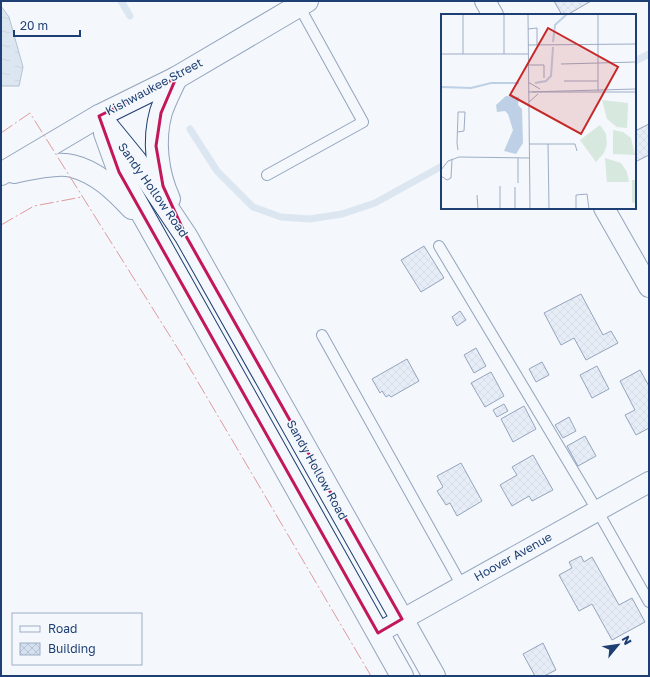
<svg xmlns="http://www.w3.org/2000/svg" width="650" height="677" font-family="'Golos Text',sans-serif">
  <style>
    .water { fill: url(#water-ripples); stroke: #687fa3 }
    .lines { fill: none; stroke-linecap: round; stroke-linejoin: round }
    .stream { stroke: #bed0e5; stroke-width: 7 }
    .building { fill: url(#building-cross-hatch); stroke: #1d3f73 }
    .lane-casing { stroke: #1d3f73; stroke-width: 12 }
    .street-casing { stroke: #1d3f73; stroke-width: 22 }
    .secondary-casing { stroke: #1d3f73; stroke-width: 24 }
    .lane { stroke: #f4f7fb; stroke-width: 10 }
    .street { stroke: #f4f7fb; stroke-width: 20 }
    .secondary { stroke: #f4f7fb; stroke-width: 22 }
    .power { stroke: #c62828; stroke-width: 1; stroke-dasharray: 14 3 2 3; stroke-linecap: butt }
    .marked { fill: none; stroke: #c2185b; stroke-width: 3; stroke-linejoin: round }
    .labels { text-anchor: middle; stroke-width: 3; stroke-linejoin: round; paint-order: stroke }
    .street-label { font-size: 12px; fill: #1d3f73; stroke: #f4f7fb }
    .inset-river { fill: none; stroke: #bed0e5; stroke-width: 2 }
    .inset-road { fill: none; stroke: #9eadc5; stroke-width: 1 }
    .view { fill: #c62828; fill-opacity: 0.15; stroke: #c62828; stroke-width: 2 }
    .inset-edge { fill: none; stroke: #1d3f73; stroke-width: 2 }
  </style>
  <defs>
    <pattern id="water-ripples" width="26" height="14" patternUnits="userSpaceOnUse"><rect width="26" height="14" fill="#bed0e5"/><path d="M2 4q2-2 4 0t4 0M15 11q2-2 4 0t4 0" fill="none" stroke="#9aaabe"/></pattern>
    <pattern id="building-cross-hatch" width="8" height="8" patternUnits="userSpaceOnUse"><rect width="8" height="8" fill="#d5e0f0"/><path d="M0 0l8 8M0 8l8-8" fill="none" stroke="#b6c1d1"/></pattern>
  </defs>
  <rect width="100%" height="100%" fill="#f4f7fb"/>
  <polygon class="water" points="1,6 9,17 23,67 19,86 1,86"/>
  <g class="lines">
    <g class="stream">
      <polyline points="121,1 130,16"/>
      <polyline points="635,61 649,54"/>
      <polyline points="190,129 217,171 253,207 281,217 310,219 342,214 375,203 442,166"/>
    </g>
  </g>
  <g class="building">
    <polygon points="554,1 591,1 567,15 562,15"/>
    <polygon points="649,124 649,155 635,162 635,136 637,135 635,131"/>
    <polygon points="424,246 444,278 421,292 401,260"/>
    <polygon points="581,294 603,335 611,331 618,343 586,360 574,338 561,345 544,313"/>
    <polygon points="460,311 466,320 457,326 452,317"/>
    <polygon points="476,348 486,366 474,373 464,355"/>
    <polygon points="407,359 419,381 391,397 389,395 386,397 382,391 380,393 372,379"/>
    <polygon points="542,362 549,375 536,382 529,369"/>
    <polygon points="597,366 609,389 592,398 580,375"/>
    <polygon points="640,370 649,386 649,428 636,435 625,415 635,410 620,381"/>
    <polygon points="491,372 504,396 485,407 471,383"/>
    <polygon points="504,404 508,411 497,417 493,410"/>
    <polygon points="524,406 536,429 513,442 501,419"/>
    <polygon points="569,417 576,431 563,438 555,425"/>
    <polygon points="585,436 596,456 578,466 567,446"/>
    <polygon points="533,455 553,490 532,501 529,496 512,506 500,485 517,475 512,467"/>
    <polygon points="461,463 482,501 457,516 450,503 446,505 437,491 443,487 437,476"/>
    <polygon points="581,556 584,562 592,557 619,605 632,598 645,622 612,640 592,604 579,611 559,575 572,568 569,562"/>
    <polygon points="543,643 556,670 544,676 535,676 523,654"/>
  </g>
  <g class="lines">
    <defs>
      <g id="lane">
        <polyline points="267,175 363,122 299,6"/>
        <polyline points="439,246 597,510 649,602"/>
        <polyline points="322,335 462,586"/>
      </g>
      <g id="street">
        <polyline points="485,1 493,15"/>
        <polyline points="604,208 649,287"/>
        <polyline points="378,633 649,482"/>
      </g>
      <g id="secondary">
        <polyline points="99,116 135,160 186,236 434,676"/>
        <polyline points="105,133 119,172 402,676"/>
        <path d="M14,172C28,169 58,162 72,166C97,172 115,190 132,208"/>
        <polyline points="1,174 99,116 176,78 307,1"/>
        <path d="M169,199C157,173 153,140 161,112C165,100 171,89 176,78"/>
      </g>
    </defs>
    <use href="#lane" class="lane-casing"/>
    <use href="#street" class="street-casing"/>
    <use href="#secondary" class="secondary-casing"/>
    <use href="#lane" class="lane"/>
    <use href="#street" class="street"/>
    <use href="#secondary" class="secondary"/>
    <g class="power">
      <polyline points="1,133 30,113 185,360 371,676"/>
      <polyline points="1,225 34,206 82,197"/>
    </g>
  </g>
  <path d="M0 0H650V677H0ZM176,78L161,113L156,146L163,186L186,236L402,619L378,633L119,172L99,116Z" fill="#f4f7fb" fill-opacity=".55" fill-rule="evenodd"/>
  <path class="marked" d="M176,78L161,113L156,146L163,186L186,236L402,619L378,633L119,172L99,116Z"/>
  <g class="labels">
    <g class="street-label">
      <text transform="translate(154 87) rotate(-28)" y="4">Kishwaukee Street</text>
      <text transform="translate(153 190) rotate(55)" y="4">Sandy Hollow Road</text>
      <text transform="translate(317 470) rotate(61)" y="4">Sandy Hollow Road</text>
      <text transform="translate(513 557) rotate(-29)" y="4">Hoover Avenue</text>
    </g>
  </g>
  <g transform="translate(441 14)">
    <rect width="195" height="195" fill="#f4f7fb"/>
    <path d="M161,86L187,89L186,114L176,113L166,105ZM159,111L165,120L166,130L163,139L155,148L139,126ZM172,116L182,118L190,124L194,141L172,140ZM164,144L180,149L186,158L188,168H166ZM191,166H195V190L191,188Z" fill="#d7e8df"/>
    <path d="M65,82L78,83L77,91L81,95L82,129L75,140L63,137L72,116L67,100L64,97L56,98L55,91Z" fill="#bed0e5"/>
    <path class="inset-river" d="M112,28L114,11L126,0M94,69L105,67L110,62L112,33M0,73L30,74L50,69H78"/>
    <path class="inset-road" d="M22,0V40M87,0L89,195M157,0V77M87,15L96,14V31M87,31L195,30M0,40H87M63,40V0M120,50L195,48M87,51H103V64M123,67H157M87,68L99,75M87,78L195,75M91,78H195M88,88L97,80M17,118L23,117L24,98H17V101L16,129L17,136M88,130H107L108,195M107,130H134L136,137M0,156L7,147L18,143L89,144M0,162L6,166L10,164L11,145M77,169V144M59,172V195M74,173V195M36,181L37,195M135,195V181L146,180L148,195"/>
    <path class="view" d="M107,14L177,53L140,120L69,81Z"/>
    <rect width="195" height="195" class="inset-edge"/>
  </g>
  <rect width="650" height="677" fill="none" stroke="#1d3f73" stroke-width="4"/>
  <rect x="12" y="613" width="130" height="52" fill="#f4f7fb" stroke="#9eadc5"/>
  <rect x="20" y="626" width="20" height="6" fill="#f4f7fb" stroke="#9eadc5"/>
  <text x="48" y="633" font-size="12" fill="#1d3f73">Road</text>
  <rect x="20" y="643" width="20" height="12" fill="url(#building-cross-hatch)" stroke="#9eadc5"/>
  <text x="48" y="653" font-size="12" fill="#1d3f73">Building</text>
  <g transform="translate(618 645) rotate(61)" stroke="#f4f7fb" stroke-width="3" paint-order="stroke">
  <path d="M0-3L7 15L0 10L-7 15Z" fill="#1d3f73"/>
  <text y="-6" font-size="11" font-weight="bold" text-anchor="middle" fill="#1d3f73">N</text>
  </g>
  <path d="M14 30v6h66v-6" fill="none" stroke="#1d3f73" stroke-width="2"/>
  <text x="20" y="30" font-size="12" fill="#1d3f73" stroke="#f4f7fb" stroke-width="3" paint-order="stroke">20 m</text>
</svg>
